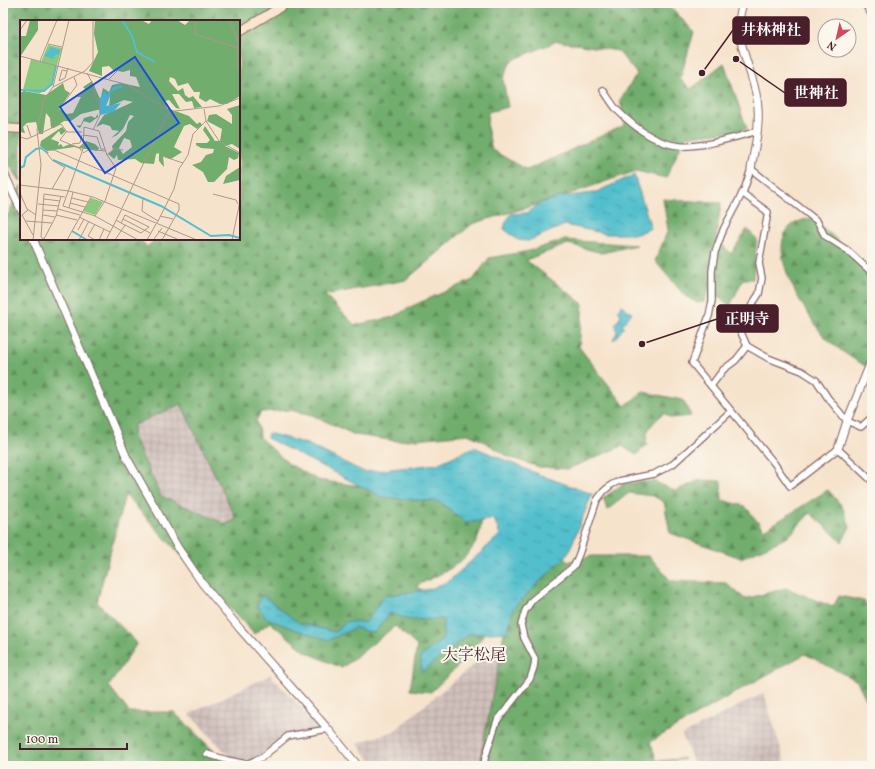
<svg xmlns="http://www.w3.org/2000/svg" width="875" height="769" font-family="Vollkorn,'Noto Serif JP',serif">
  <style>
    .industrial { fill: url(#industrial-grid) }
    .forest { fill: url(#forest-firs); stroke: #5e664c; fill-rule: evenodd }
    .water { fill: url(#water-ripples); stroke: #4e6f7c }
    .lines { fill: none; stroke-linecap: round; stroke-linejoin: round }
    .minor-casing { stroke: #866463; stroke-width: 8 }
    .tertiary-casing { stroke: #866463; stroke-width: 9 }
    .secondary-casing { stroke: #866463; stroke-width: 10 }
    .minor { stroke: #fff; stroke-width: 5.5 }
    .tertiary { stroke: #fff; stroke-width: 7 }
    .secondary { stroke: #fbe5cf; stroke-width: 8 }
    .labels { text-anchor: middle; stroke-width: 4; stroke-linejoin: round; paint-order: stroke }
    .quarter-label { font-size: 16px; fill: #4a1f2b; stroke: #fbf7ec }
    .inset-river { fill: none; stroke: #53bfcd; stroke-width: 2 }
    .inset-road { fill: none; stroke: #b1958c; stroke-width: 1 }
    .view { fill: #1d4ed8; fill-opacity: 0.15; stroke: #1d4ed8; stroke-width: 2 }
    .inset-edge { fill: none; stroke: #4a1f2b; stroke-width: 2 }
    .leader { fill: none; stroke: #4a1f2b; stroke-width: 1.5 }
    .callout-dot { fill: #4a1f2b; stroke: #fbf7ec; stroke-width: 1.5 }
    .callout { fill: #4a1f2b; stroke: #4a1f2b; stroke-width: 1.5 }
    .callout-label { font-size: 15px; text-anchor: middle; font-weight: bold; fill: #fff }
  </style>
  <defs>
    <pattern id="industrial-grid" width="8" height="8" patternUnits="userSpaceOnUse"><rect width="8" height="8" fill="#d0c0bc"/><path d="M0 4h8M4 0v8" fill="none" stroke="#b4a5a2"/></pattern>
    <pattern id="forest-firs" width="22" height="20" patternUnits="userSpaceOnUse"><rect width="22" height="20" fill="#71ad6d"/><path d="M5 1l3.5 6h-7zM16 11l3.5 6h-7z" fill="#5f8c5a"/></pattern>
    <pattern id="water-ripples" width="26" height="14" patternUnits="userSpaceOnUse"><rect width="26" height="14" fill="#53bfcd"/><path d="M2 4q2-2 4 0t4 0M15 11q2-2 4 0t4 0" fill="none" stroke="#479ba7"/></pattern>
  </defs>
  <rect width="100%" height="100%" fill="#fbf7ec"/>
  <filter id="ink" filterUnits="userSpaceOnUse"><feTurbulence type="fractalNoise" baseFrequency=".025" numOctaves="2"/><feDisplacementMap in="SourceGraphic" scale="8" xChannelSelector="R" yChannelSelector="G"/><feConvolveMatrix kernelMatrix="1 2 1 2 8 2 1 2 1" color-interpolation-filters="sRGB"/></filter>
  <filter id="wash" filterUnits="userSpaceOnUse"><feTurbulence type="fractalNoise" baseFrequency=".012" numOctaves="4" result="noise"/><feDisplacementMap in="SourceGraphic" scale="16" xChannelSelector="R" yChannelSelector="G"/><feGaussianBlur stdDeviation="0.9" result="paint"/><feColorMatrix in="noise" values="0 0 0 0 0 0 0 0 0 0 0 0 0 0 0 0 0 1.4 0 .05"/><feComposite in="paint" operator="in"/></filter>
  <g filter="url(#wash)">
    <rect width="100%" height="100%" fill="#f6e3cc"/>
    <g class="industrial">
      <polygon points="181,404 236,519 226,525 161,496 133,436 134,425"/>
      <polygon points="490,651 529,692 480,766 375,766 357,743 394,731"/>
      <polygon points="270,675 326,733 288,736 268,752 262,764 257,766 239,766 189,714"/>
      <polygon points="764,693 786,766 695,766 682,735"/>
    </g>
    <g class="forest">
      <path d="M3,3H667L694,32L680,79L691,89L724,63L747,129L685,137L666,178L636,171L555,199L472,224L406,280L325,295L355,325L394,317L410,307L430,298L473,280L489,258L529,251L564,240L637,245L602,253L568,244L526,260L583,304L579,347L625,406L643,392L683,400L691,416L672,418L664,413C653,423 644,429 647,445L636,455L622,446L568,469L539,467L509,457L485,442L468,434L397,441L355,435L312,415L289,410L261,412L256,421L261,439L289,464L318,480L353,485L422,491L483,512C481,520 481,532 477,540C465,565 440,574 416,586L487,631L464,660L431,692L410,690L417,646L395,626L342,668L306,652L270,622L254,634L125,495L97,602L137,643L109,686L129,712H174L229,766H3V226L21,185V239H140L147,247L155,239H239V21H21V182L3,156ZM557,41L618,51L637,74L620,100L625,125L527,170L492,150L487,127L488,112L508,107L503,79L511,61ZM181,404L236,519L226,524L161,496L133,436L134,425Z"/>
      <polygon points="663,199 721,203 716,238 731,254 747,229 757,239 753,279 743,279 730,306 709,289 704,302 697,303 685,296 655,261 668,230"/>
      <path d="M813,218L872,272V365L867,367C853,359 839,350 827,339C822,335 819,329 815,324C800,303 769,253 788,229C793,222 805,219 813,218Z"/>
      <polygon points="700,480 721,481 722,500 745,506 764,530 828,490 842,506 850,527 842,542 810,513 788,537 741,558 670,533 664,502 653,496 629,493 607,510 603,498 623,484 654,481 675,491"/>
      <polygon points="558,540 567,562 592,556 649,556 671,581 726,583 745,599 786,588 833,607 839,596 864,601 872,607 872,711 857,681 805,654 743,688 650,742 657,761 684,759 622,766 480,766 482,749 502,646 508,602 545,578 545,550"/>
    </g>
    <g class="water">
      <polygon points="634,175 651,228 637,234 607,234 565,225 528,241 518,240 504,229 506,222 511,214 526,213 541,203 560,197 594,193"/>
      <polygon points="621,305 632,313 622,325 624,327 614,340 613,339 617,332 615,324 621,315 618,310"/>
      <polygon points="268,433 307,444 364,472 437,464 474,447 535,473 592,494 568,554 513,608 508,632 469,634 422,672 420,657 443,639 443,619 410,620 390,613 374,633 355,628 329,640 296,630 266,618 257,605 262,595 299,623 335,632 346,622 366,622 384,596 430,589 449,581 500,535 494,519 466,523 440,502 382,497 267,438"/>
    </g>
  </g>
  <g filter="url(#ink)">
    <g class="lines">
      <defs>
        <g id="minor">
          <polyline points="864,3 872,15"/>
          <path d="M603,90C608,97 612,104 617,110C633,126 656,144 680,146C689,147 698,145 707,144C725,140 739,137 757,131"/>
          <polyline points="742,193 768,212 759,263 762,278 759,294 753,303 740,330 747,346 768,358 802,371 816,380 828,398 847,421 861,427 872,417"/>
          <polyline points="872,271 869,270 847,250 825,236 817,221 751,169 744,190 724,228 715,252 712,271 712,301 709,316 692,363 774,463 790,486 838,449 872,481"/>
          <polyline points="711,386 723,370 736,360 747,346"/>
          <polyline points="207,754 227,760 246,764 261,758 288,736 328,729"/>
          <polyline points="484,766 485,758 497,721 530,679 534,667 535,659 524,638 521,625 525,611 532,600 574,566 579,554 597,500 604,491 611,485 619,481 654,474 673,464 731,411"/>
        </g>
        <g id="tertiary">
          <path d="M743,3C741,10 739,17 739,24C739,48 753,74 757,99C761,122 755,146 751,169"/>
          <polyline points="3,171 21,210"/>
          <polyline points="33,239 127,458 178,548 202,583 241,630 328,729 358,766"/>
          <polyline points="838,449 847,421 872,359"/>
        </g>
        <g id="secondary">
          <polyline points="239,32 287,3"/>
          <polyline points="3,128 21,129"/>
        </g>
      </defs>
      <use href="#minor" class="minor-casing"/>
      <use href="#tertiary" class="tertiary-casing"/>
      <use href="#secondary" class="secondary-casing"/>
      <use href="#minor" class="minor"/>
      <use href="#tertiary" class="tertiary"/>
      <use href="#secondary" class="secondary"/>
    </g>
  </g>
  <g class="labels">
    <g class="quarter-label">
      <text x="474" y="660">大字松尾</text>
    </g>
  </g>
  <g transform="translate(20 20)">
    <rect width="220" height="220" fill="#f6e3cc"/>
    <path d="M10,0H18V10L0,37V16H6ZM75,0H121L129,4L132,0H157L165,5L170,0H220V76L207,84H200L190,79L186,82L179,78L180,72H174L168,63L158,66L155,59L150,57L149,61L158,71L163,68L165,75L169,78L173,76L182,87L174,88L172,81L166,82L159,74H152L160,89L156,88L149,80L145,81L147,88L169,96L177,104L180,102L182,105L177,109L170,104L164,106L154,127L162,132L151,139L143,136L144,147L139,141V133L136,134L134,144L121,143L115,139L98,140L97,135L94,139L88,134L93,130L92,126L106,111L108,102L114,96L110,95L103,109L97,115L91,118L99,111L92,110L90,106L83,104L76,107L84,95L113,82L104,80L89,87L90,77H81L83,68L89,72L92,65L101,63L120,67L116,57L110,56V50L103,52L93,50L89,46L82,47V56L69,51L78,32L74,14ZM104,118L110,120L112,127L103,134L99,128ZM72,61L81,81V89L61,94L51,101H44L34,108H31L30,98L26,93L23,114H19L16,102L7,103L3,107L5,113L0,112V73L4,71L26,75L43,63L45,70L50,73L39,89L47,94L53,93L61,77H57L66,70L63,67ZM220,85V129L212,124L205,126L219,133L218,138L214,140L209,137L207,149L194,162H188L183,152L172,145L181,142L186,135L193,133L194,129L181,128L176,125V123H187L190,120L183,110L185,106L195,121H200L202,109L187,101L189,95L196,94L212,104V95L207,89ZM78,94V97L70,103L64,101L60,108L56,106L61,105L64,98L71,96L75,98ZM42,107L46,111L41,115L39,111L31,119L39,122L38,126L41,124L43,127L50,124L59,127L66,121L75,124L79,128L77,131L54,127L27,131L20,126L21,121ZM220,147V160L203,164L206,156Z" fill="#71ad6d" fill-rule="evenodd"/>
    <path d="M28,25L42,28L31,66L19,74L3,70L11,39L21,42ZM71,178L83,182L75,195L63,191Z" fill="#8cc97e"/>
    <path d="M31,27L40,30L39,35L36,34L33,39L24,36ZM101,65L103,67L92,71L86,86L111,81L101,83L93,92L80,95V78L85,70L86,75L94,67Z" fill="#53bfcd"/>
    <path class="inset-river" d="M102,0L112,16L117,32L135,42M0,70L24,71L32,64L36,46M33,140L141,186L191,216L209,215L220,218M0,148L4,146L6,137L16,129L21,128L28,133M52,211L67,220"/>
    <path class="inset-road" d="M176,0L175,14L218,28M209,0L220,23M0,10L7,0M214,14L218,23L217,45L220,50M28,24L42,27M0,36L108,65L151,92M20,41L37,0M47,51L42,50L39,61L45,58L48,48M67,53L74,66L75,77L79,81L80,95L73,110M89,59L98,50M33,67L49,0M40,88L57,65L54,57M184,89L186,101L199,121L220,133M7,105L11,117M63,115L77,117L81,129H85M0,117L7,119L41,104L47,112M52,124L60,123L62,115M61,131V129L40,120L46,112H62M63,133L70,129L85,131M87,135L94,129L103,130M142,136L163,143M44,147L32,140L26,132L28,130H34L159,184V190L142,220M0,165L49,171L73,177L177,220M32,169L46,145M0,173L7,189L16,195M193,174L216,180L218,184M52,178L68,182M123,178L122,191L138,201M24,179L40,181M50,183L65,187M18,184L39,186M49,188L53,172M102,188L147,95L155,91L199,86L220,78M38,189L60,195M8,190L2,195L13,215M23,190L37,191M23,195L35,197M36,195L57,200M75,196L85,181L96,148L87,135L79,111L64,107L63,129L43,186L75,196L118,220M140,196L153,199M59,197L90,212M103,199L130,213M96,200L101,203L121,213L129,207L105,195L101,203M5,201L32,203M137,203L154,169L159,149L168,135L173,114L186,101M75,204L68,216L75,220M58,210L64,199M138,211L157,219M24,219L36,196L41,176M134,219L142,208M13,220L21,145L17,110L24,80L33,67L65,51L73,42V0M25,220L21,217L24,174L45,177M47,220L71,177M59,220L69,201M79,220L84,209M86,220L102,189M95,220L105,205M127,220L136,204M212,220L220,181"/>
    <path class="view" d="M115,37L159,103L85,153L40,87Z"/>
    <rect width="220" height="220" class="inset-edge"/>
  </g>
  <path class="leader" d="M702 73L733 30M736 59L785 93M642 344L717 319"/>
  <g class="callout-dot">
    <circle cx="702" cy="73" r="4"/>
    <circle cx="736" cy="59" r="4"/>
    <circle cx="642" cy="344" r="4"/>
  </g>
  <g class="callout">
    <rect x="733" y="17" width="76" height="27" rx="4"/>
    <rect x="785" y="79" width="61" height="27" rx="4"/>
    <rect x="717" y="305" width="61" height="27" rx="4"/>
  </g>
  <g class="callout-label">
    <text x="771" y="35">井林神社</text>
    <text x="816" y="98">世神社</text>
    <text x="747" y="324">正明寺</text>
  </g>
  <rect width="875" height="769" fill="none" stroke="#fbf7ec" stroke-width="16"/>
  <g transform="translate(837 38) rotate(214)"><circle r="19" fill="#fbf7ec" stroke="#b4a19f"/>
  <path d="M0-3L7 15L0 10L-7 15Z" fill="#d1495b"/>
  <text y="-6" font-size="11" font-weight="bold" text-anchor="middle" fill="#4a1f2b">N</text>
  </g>
  <path d="M20 743v6h107v-6" fill="none" stroke="#4a1f2b" stroke-width="2"/>
  <text x="26" y="743" font-size="12" fill="#4a1f2b" stroke="#fbf7ec" stroke-width="3" paint-order="stroke">100 m</text>
</svg>
